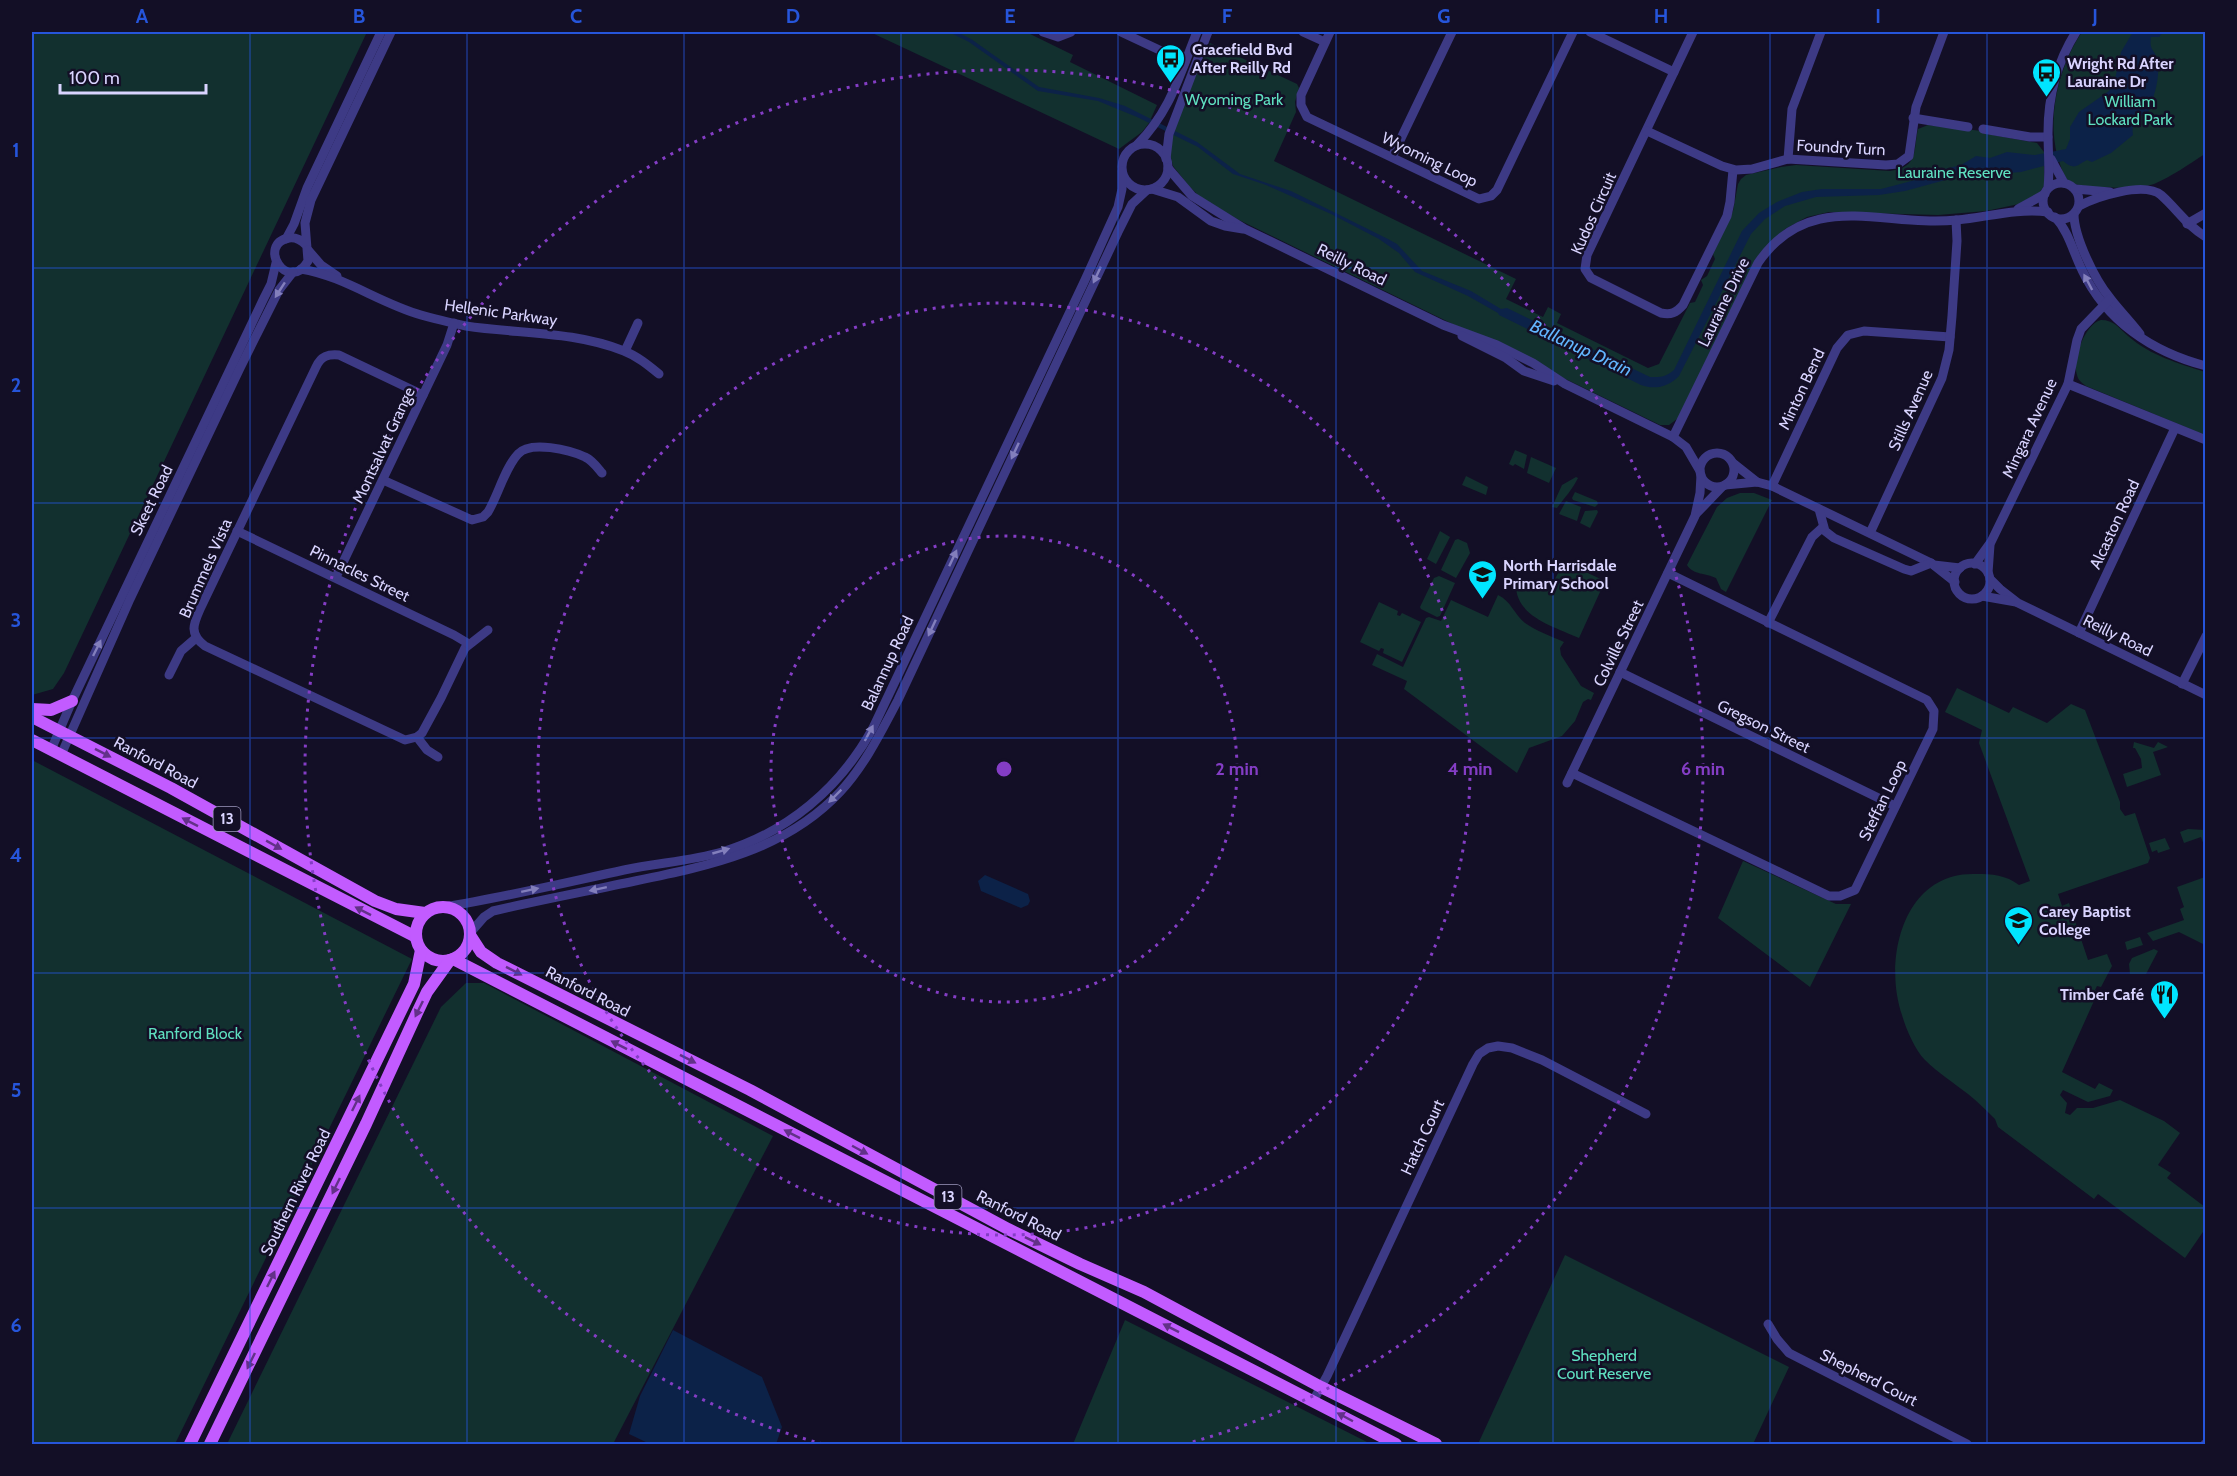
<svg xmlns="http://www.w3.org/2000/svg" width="2237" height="1476" font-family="Cabin,sans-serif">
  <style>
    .green { fill: #12302f }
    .water { fill: #0c2248 }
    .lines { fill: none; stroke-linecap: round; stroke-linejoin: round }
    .minor { stroke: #3d3a85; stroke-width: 9 }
    .major { stroke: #c25bff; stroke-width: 12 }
    .oneway { fill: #837fbc }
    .oneway2 { fill: #623188 }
    .grid { fill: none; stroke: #2655da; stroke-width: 1.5; stroke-opacity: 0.55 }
    .ring { fill: none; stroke: #843dc5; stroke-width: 3; stroke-dasharray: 3 6 }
    .labels { text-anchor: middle; stroke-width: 5; stroke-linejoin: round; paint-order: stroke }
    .shield { fill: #130f26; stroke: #9e99be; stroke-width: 1.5 }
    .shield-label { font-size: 15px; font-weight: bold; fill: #d9d4ff }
    .poi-label { font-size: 16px; font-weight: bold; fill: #d9d4ff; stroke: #130f26; text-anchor: start }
    .park-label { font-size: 16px; fill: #5fe0c0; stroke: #130f26 }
    .street-label { font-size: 16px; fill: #d9d4ff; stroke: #130f26 }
    .water-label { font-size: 18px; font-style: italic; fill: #62b6ff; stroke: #130f26 }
    .centre { fill: #843dc5; stroke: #130f26; stroke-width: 3 }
    .ring-label { font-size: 18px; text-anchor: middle; font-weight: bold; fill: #843dc5; stroke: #130f26; stroke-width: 5; stroke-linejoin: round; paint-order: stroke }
    .neatline { fill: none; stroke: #2655da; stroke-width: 2 }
    .grid-label { font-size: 20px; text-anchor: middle; font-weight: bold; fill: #2655da }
  </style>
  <rect width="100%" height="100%" fill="#130f26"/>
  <g class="green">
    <polygon points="32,32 367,32 64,673 53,689 32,695"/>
    <polygon points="870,32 1026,32 1073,55 1070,62 1157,105 1149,123 1142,132 1119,149"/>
    <path d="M2082,32H2205V154C2189,164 2171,177 2154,184C2142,189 2084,189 2072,183C2065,180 2062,170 2060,164C2045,122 2058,67 2082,32Z"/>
    <path d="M1210,43L1297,84L1299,88L1295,102L1296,112L1274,161L1516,279L1506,299L1543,317L1548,307L1561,314L1557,323L1648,368L1659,364L1690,303L1695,302L1703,285L1701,280L1707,276L1715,259L1713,254L1733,211L1738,184L1741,179L1746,175L1781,167L1796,165L1890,171C1919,167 1913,151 1918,129L1928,125L1982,131V133L2037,143L2044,152V186L2040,192L2019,204L1986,211L1938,215L1829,212L1807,217L1785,229L1757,257L1681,416L1669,425H1660L1239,220L1200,197L1189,186L1173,166L1170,154L1174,126Z"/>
    <path d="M2101,320C2114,320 2119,328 2128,336C2151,356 2178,363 2205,372V435L2086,386C2082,383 2078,380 2077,375C2072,359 2085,324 2101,320Z"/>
    <polygon points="1515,450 1527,455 1524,469 1515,464 1513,466 1509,464"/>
    <polygon points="1531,457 1556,468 1549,483 1527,473"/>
    <polygon points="1466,476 1488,487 1486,495 1462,485"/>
    <path d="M1576,477L1578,478C1572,490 1565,497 1557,508L1552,507L1562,485Z"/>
    <polygon points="1575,492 1597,501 1598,504 1595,507 1573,500 1572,498"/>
    <path d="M1740,493H1754L1772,500L1726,592L1721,589L1716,578C1706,573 1693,575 1687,565L1717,507L1727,498Z"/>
    <polygon points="1566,501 1581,507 1577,521 1559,514"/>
    <polygon points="1585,511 1597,510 1598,512 1590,528 1580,523"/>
    <polygon points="1440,531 1450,537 1436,564 1427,559"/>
    <polygon points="1458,539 1467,543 1470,553 1456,578 1441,570 1455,540"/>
    <path d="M1564,562L1605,581L1579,638C1551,625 1509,615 1517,576L1549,590Z"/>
    <polygon points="1439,576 1455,583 1440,616 1437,617 1421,609 1420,607 1434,578"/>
    <path d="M1498,595C1511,601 1514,614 1525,623C1536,631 1551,636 1564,642L1560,648L1561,655L1581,686L1594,693L1591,700L1588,699L1583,702L1575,721L1562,736L1529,748L1517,773L1404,689L1407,681L1372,665L1377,654L1403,667L1426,618L1429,617L1441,621L1451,600L1488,617Z"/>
    <polygon points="1379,602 1398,611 1397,615 1400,616 1402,613 1421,622 1402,662 1383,653 1384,649 1381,648 1379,651 1360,642"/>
    <path d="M1957,688L2009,713L2013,707L2047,723L2071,704L2085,710L2120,802V809L2125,816L2135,813L2150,858L2148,863L2058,894L2062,906L2069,903L2088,960L2107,954L2112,966L2101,987L2097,986L2095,990L2098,992L2062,1072L2095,1089L2099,1083L2113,1090L2110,1096L2088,1102L2063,1090L2060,1095L2067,1103L2065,1113L2070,1115L2077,1108H2093L2120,1100L2164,1121L2180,1133L2158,1165L2171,1173L2167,1178L2205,1207V1229L2185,1258L2098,1194L2094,1199L1998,1127L1995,1119C1986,1110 1978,1102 1968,1094C1954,1083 1938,1073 1925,1060C1915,1050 1906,1029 1902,1015C1883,960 1903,871 1976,874C1992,874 2006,875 2019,885L2030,881L1979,743L1982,730L1945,712Z"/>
    <polygon points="2134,742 2154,748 2158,742 2168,747 2153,752 2161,775 2127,787 2123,774 2142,768 2141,759 2135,748 2133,748"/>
    <polygon points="32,760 412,959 175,1444 32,1444"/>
    <polygon points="2188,829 2205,830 2205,848 2201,837 2184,843 2180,832"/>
    <polygon points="2165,838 2170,849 2158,853 2157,850 2152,852 2149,843"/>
    <polygon points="1743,861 1836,904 1851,904 1810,987 1718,918"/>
    <polygon points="2205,877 2205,945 2179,932 2153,941 2147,933 2184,920 2180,909 2184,907 2177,887"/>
    <polygon points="2140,937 2143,945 2127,950 2125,942"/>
    <polygon points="2154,949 2158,951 2146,974 2130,974 2129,964 2132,958"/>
    <polygon points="466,983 484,983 773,1136 613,1444 227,1444 441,1007"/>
    <polygon points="1565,1255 1789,1367 1753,1444 1478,1444"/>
    <polygon points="1125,1320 1371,1444 1073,1444"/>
  </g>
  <g class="water">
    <path d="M949,32H957L971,39L1039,87L1099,98L1125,106L1197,142L1240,174L1291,191L1388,239L1397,244L1422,271L1471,291L1501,309L1507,308L1650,377C1661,377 1666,377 1674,370L1742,231L1759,213L1777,202L1802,192L1822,189H1881L1923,178L1929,173L1961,165L1976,156L1990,158L2007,152L2035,155L2066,149L2070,139V127L2079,112L2109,91L2114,84L2121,52L2133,32H2163L2159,37H2151C2149,51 2154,48 2157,59C2161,77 2154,96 2148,113C2136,116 2131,123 2133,135L2111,153L2092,162L2087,160C2077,165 2075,171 2063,161L2021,172L1998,174L1965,172L1949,179L1905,191L1879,195L1816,197L1785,206L1765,219L1751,234L1679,376C1668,387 1655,390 1641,385L1499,315L1498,313L1468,296L1415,272L1399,253L1379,239L1331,214L1266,185L1233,174L1198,147L1137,117L1098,101L1038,91L969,42Z"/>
    <polygon points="985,875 1028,894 1030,901 1028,905 1021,908 981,891 978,881"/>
    <polygon points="673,1330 762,1377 782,1427 776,1444 650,1444 629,1434 640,1396"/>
  </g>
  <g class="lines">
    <g class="minor">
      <polyline points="1043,32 1058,37 1071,32"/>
      <polyline points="1121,32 1185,62"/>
      <polyline points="1303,32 1325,42"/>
      <polyline points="1330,32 1301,95 1301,105 1307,117 1479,199 1491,196 1497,190 1573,32"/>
      <polyline points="1590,32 1674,72"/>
      <path d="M1693,32L1587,255L1585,269L1591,278L1661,313C1671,315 1676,313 1683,305L1727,216L1730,202L1733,170"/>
      <polyline points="1913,118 1968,127"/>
      <polyline points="1983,129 2030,137 2048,137"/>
      <polyline points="1647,131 1722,166 1736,170 1752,169 1788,159 1886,165 1898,164 1909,156 1916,107 1944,32"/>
      <circle cx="1145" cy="167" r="23"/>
      <path d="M1137,145C1171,110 1179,76 1197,32"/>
      <polyline points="1392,157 1452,32"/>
      <polyline points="1166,159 1169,134 1208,32"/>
      <polyline points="1788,159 1792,109 1821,32"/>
      <polyline points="2051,159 2064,183"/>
      <polyline points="1168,168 1192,196 1245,229 1443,325 1497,345 1533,363 1565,384 1673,437 1686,447 1700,471"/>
      <circle cx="2061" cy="201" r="18"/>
      <path d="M2048,188C2050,169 2048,152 2048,133C2048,98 2057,62 2076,32"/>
      <polyline points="1152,189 1178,197 1211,221 1225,226 1243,229"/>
      <polyline points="2075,189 2110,192"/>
      <path d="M2079,206C2096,197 2144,181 2161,195C2177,209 2187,226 2206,237"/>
      <polyline points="2018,209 2045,194"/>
      <path d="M2074,214C2074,237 2095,280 2110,298C2119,310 2130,321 2140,334"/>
      <path d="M2055,217C2069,232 2073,252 2082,270C2106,321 2152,352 2206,366"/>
      <polyline points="2187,224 2206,213"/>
      <polyline points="286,239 294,224 307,188 381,32"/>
      <path d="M306,245C301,240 296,237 289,238C256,244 288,295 308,261L305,223L311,200L391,32"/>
      <polyline points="308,250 321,265 337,276"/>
      <path d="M301,269C344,276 379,303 421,315C436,319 451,323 466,326C519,334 574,331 624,351C637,356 648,365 659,374"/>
      <polyline points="1462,336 1506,358 1524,371 1554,381"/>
      <polyline points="625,351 638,323"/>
      <polyline points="2068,384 2206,440"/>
      <path d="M423,395L339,355C328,354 321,356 316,367L201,607C194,623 188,633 205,646L405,740L417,737L422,733L441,698L465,648L488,630"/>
      <path d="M1673,437L1758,263C1810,187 1884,228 1957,220C1988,217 2016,208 2048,212"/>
      <circle cx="1717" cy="470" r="17"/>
      <polyline points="1733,463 1757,482"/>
      <path d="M383,480L472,520L483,517L488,512C498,495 505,468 518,454C530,440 570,450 585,457C592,460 597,467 602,473"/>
      <polyline points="1725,485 1757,482 1772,486 1931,563 1955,582"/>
      <polyline points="1772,486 1837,348 1848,335 1864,331 1950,337"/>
      <polyline points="1819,509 1825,531 1834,538 1904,569 1911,571 1931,563"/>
      <polyline points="1696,514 1722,487"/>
      <polyline points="237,531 454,635 469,644"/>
      <polyline points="1870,533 1942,378 1949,350 1952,316 1957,241 1956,220"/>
      <circle cx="1972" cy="581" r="18"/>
      <polyline points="1975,564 1991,542 2068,384 2077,340 2081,329 2110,299"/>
      <polyline points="1934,565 1960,568"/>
      <polyline points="1988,573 1990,545"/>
      <polyline points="336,577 447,345 454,323"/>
      <polyline points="1990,579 2000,589 2018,603 2206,695"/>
      <polyline points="1982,596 2016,602"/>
      <polyline points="1768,623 1812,537 1823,527"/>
      <polyline points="2079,633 2175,428"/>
      <polyline points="1620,672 1895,806"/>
      <polyline points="169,675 181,651 196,638"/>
      <polyline points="2182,684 2206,636"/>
      <polyline points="417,737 427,750 438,757"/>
      <polyline points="51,750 72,701 263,300 271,284 276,263"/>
      <polyline points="61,755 130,599 240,368 279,290 293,272"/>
      <polyline points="1572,773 1829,896 1840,896 1855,890 1933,729 1934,711 1927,700 1668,573"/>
      <polyline points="1567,783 1695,516 1700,493 1701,475"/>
      <path d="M445,907C505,897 564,883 624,870C656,863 691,861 722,852C788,832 840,788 873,728L1085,280L1118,207L1122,189V171"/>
      <path d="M470,933L484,917L493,911C540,900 588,891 635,881C709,866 786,850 840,792C865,765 881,732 898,700L1118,232L1132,204L1147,190"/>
      <polyline points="1768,1324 1777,1339 1789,1353 1967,1444"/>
      <polyline points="1313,1401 1327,1376 1473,1064 1479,1054 1488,1048 1498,1046 1512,1048 1542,1060 1646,1114"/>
      <polyline points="2205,1444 2206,1444"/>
    </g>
    <g class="major">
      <polyline points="32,709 51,710 72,701"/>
      <polyline points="32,717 171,788 375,901 396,909 425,913"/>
      <polyline points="32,740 416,937"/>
      <circle cx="443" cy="934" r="27"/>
      <polyline points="470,935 481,952 497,963 750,1090 1008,1229 1080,1264 1144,1292 1321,1387 1436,1444"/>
      <polyline points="453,959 1396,1444"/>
      <polyline points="190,1444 414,984 421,950"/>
      <polyline points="210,1444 366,1124 417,1013 427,992 450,960"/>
    </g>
  </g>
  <defs><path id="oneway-solid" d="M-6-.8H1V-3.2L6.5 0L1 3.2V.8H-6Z" transform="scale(1.5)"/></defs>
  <g class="oneway">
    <use href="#oneway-solid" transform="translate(1097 275) rotate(115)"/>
    <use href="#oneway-solid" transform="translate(2088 282) rotate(-118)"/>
    <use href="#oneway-solid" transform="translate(280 290) rotate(123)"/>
    <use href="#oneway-solid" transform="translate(1015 451) rotate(115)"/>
    <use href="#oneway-solid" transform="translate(953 558) rotate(-65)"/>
    <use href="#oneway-solid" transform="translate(932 628) rotate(115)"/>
    <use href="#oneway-solid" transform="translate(97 648) rotate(-64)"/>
    <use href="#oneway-solid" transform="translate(869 733) rotate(-62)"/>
    <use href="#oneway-solid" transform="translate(835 796) rotate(135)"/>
    <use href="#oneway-solid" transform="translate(721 851) rotate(-16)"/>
    <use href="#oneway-solid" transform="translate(598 889) rotate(168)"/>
    <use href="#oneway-solid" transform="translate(530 890) rotate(-12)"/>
  </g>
  <g class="oneway2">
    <use href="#oneway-solid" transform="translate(103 753) rotate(27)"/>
    <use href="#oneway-solid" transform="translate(190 822) rotate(-153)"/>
    <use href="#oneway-solid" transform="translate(274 845) rotate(29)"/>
    <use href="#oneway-solid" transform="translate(363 911) rotate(-153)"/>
    <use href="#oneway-solid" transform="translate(514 971) rotate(27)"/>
    <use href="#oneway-solid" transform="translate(419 1009) rotate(116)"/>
    <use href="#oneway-solid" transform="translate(619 1045) rotate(-153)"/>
    <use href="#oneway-solid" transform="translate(688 1059) rotate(27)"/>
    <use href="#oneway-solid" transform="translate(356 1103) rotate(-64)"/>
    <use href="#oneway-solid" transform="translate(792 1134) rotate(-153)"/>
    <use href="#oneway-solid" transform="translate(860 1150) rotate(28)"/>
    <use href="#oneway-solid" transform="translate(336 1186) rotate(116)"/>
    <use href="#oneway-solid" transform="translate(1033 1241) rotate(26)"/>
    <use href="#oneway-solid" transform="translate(271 1279) rotate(-64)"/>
    <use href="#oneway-solid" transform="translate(1171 1328) rotate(-153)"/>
    <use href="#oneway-solid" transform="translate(251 1361) rotate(116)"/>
    <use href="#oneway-solid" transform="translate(1345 1417) rotate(-152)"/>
  </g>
  <path class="grid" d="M250,32V1444M467,32V1444M684,32V1444M901,32V1444M1118,32V1444M1336,32V1444M1553,32V1444M1770,32V1444M1987,32V1444M32,268H2206M32,503H2206M32,738H2206M32,973H2206M32,1208H2206"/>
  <g class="ring">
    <circle cx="1004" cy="769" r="233"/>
    <circle cx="1004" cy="769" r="466"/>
    <path d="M823 1444A699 699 0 1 1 1185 1444"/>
  </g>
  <defs>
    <symbol id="bus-pin" viewBox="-11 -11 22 30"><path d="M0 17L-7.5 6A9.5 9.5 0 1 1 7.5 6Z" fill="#00e5ff" stroke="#130f26"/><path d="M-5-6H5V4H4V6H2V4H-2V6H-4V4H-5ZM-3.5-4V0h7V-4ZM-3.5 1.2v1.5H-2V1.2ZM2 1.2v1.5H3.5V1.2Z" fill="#111"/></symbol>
    <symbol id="school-pin" viewBox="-11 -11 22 30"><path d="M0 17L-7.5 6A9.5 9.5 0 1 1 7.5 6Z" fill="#00e5ff" stroke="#130f26"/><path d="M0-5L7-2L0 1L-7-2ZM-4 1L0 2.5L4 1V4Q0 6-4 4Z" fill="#111"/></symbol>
    <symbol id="restaurant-pin" viewBox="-11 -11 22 30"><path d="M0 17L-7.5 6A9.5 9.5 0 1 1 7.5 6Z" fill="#00e5ff" stroke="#130f26"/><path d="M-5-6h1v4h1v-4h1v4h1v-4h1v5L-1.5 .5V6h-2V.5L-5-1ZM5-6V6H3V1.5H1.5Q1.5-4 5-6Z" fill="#111"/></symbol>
  </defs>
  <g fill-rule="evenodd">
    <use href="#bus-pin" x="1154" y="42" width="33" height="45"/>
    <use href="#bus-pin" x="2030" y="56" width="33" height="45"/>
    <use href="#school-pin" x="1466" y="558" width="33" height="45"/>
    <use href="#school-pin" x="2002" y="904" width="33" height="45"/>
    <use href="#restaurant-pin" x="2148" y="978" width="33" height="45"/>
  </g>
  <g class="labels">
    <g class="shield">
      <rect x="213.5" y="807" width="27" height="24" rx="4.5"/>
      <rect x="934.5" y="1185" width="27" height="24" rx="4.5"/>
    </g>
    <g class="shield-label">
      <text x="227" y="824">13</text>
      <text x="948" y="1202">13</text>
    </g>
    <g class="poi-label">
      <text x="1192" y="55">Gracefield Bvd<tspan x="1192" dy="18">After Reilly Rd</tspan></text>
      <text x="2067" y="69">Wright Rd After<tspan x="2067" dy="18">Lauraine Dr</tspan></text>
      <text x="1503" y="571">North Harrisdale<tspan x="1503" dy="18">Primary School</tspan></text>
      <text x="2039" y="917">Carey Baptist<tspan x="2039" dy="18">College</tspan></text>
      <text x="2144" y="1000" text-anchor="end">Timber Café</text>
    </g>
    <g class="park-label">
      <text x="1234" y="105">Wyoming Park</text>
      <text x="2130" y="107">William<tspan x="2130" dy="18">Lockard Park</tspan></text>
      <text x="1954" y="178">Lauraine Reserve</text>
      <text x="195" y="1039">Ranford Block</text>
      <text x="1604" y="1361">Shepherd<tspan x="1604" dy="18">Court Reserve</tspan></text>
    </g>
    <g class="street-label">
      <text transform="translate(1841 147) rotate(3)" y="6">Foundry Turn</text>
      <text transform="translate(1430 159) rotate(26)" y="6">Wyoming Loop</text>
      <text transform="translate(1593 213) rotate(-66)" y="6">Kudos Circuit</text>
      <text transform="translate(1352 264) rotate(26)" y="6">Reilly Road</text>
      <text transform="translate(1723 302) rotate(-64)" y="6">Lauraine Drive</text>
      <text transform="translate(501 312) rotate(8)" y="6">Hellenic Parkway</text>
      <text transform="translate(1801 389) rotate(-65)" y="6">Minton Bend</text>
      <text transform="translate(1910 410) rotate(-66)" y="6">Stills Avenue</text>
      <text transform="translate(2029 428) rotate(-65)" y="6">Mingara Avenue</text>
      <text transform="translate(383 445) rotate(-65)" y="6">Montsalvat Grange</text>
      <text transform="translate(151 500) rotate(-64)" y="6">Skeet Road</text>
      <text transform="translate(2114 524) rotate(-65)" y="6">Alcaston Road</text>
      <text transform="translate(205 568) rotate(-66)" y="6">Brummels Vista</text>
      <text transform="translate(360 573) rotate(26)" y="6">Pinnacles Street</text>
      <text transform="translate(2118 635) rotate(26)" y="6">Reilly Road</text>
      <text transform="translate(1618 643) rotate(-64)" y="6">Colville Street</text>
      <text transform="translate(887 663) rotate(-65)" y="6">Balannup Road</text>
      <text transform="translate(1764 726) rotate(26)" y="6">Gregson Street</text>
      <text transform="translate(156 762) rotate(28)" y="6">Ranford Road</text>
      <text transform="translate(1882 800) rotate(-64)" y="6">Steffan Loop</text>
      <text transform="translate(588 991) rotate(27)" y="6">Ranford Road</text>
      <text transform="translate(1422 1137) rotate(-65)" y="6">Hatch Court</text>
      <text transform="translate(295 1192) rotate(-64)" y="6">Southern River Road</text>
      <text transform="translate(1019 1215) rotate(27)" y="6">Ranford Road</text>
      <text transform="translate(1869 1377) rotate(27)" y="6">Shepherd Court</text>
    </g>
    <g class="water-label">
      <text transform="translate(1581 348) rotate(25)" y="6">Ballanup Drain</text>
    </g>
  </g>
  <circle cx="1004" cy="769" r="9" class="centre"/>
  <g class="ring-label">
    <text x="1237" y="775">2 min</text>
    <text x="1470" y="775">4 min</text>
    <text x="1703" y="775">6 min</text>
  </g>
  <rect width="2237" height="1476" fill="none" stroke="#130f26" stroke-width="66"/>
  <path d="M60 84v9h146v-9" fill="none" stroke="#d9d4ff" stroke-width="3"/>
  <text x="69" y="84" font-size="18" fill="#d9d4ff" stroke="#130f26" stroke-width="4.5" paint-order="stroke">100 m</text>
  <rect x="33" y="33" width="2171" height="1410" class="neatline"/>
  <g class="grid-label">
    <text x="142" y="23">A</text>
    <text x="359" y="23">B</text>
    <text x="576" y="23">C</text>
    <text x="793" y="23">D</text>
    <text x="1010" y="23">E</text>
    <text x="1227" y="23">F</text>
    <text x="1444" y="23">G</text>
    <text x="1661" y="23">H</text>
    <text x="1878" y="23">I</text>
    <text x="2095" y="23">J</text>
    <text x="16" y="157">1</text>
    <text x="16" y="392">2</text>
    <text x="16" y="627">3</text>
    <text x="16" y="862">4</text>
    <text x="16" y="1097">5</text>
    <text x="16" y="1332">6</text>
  </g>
</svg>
